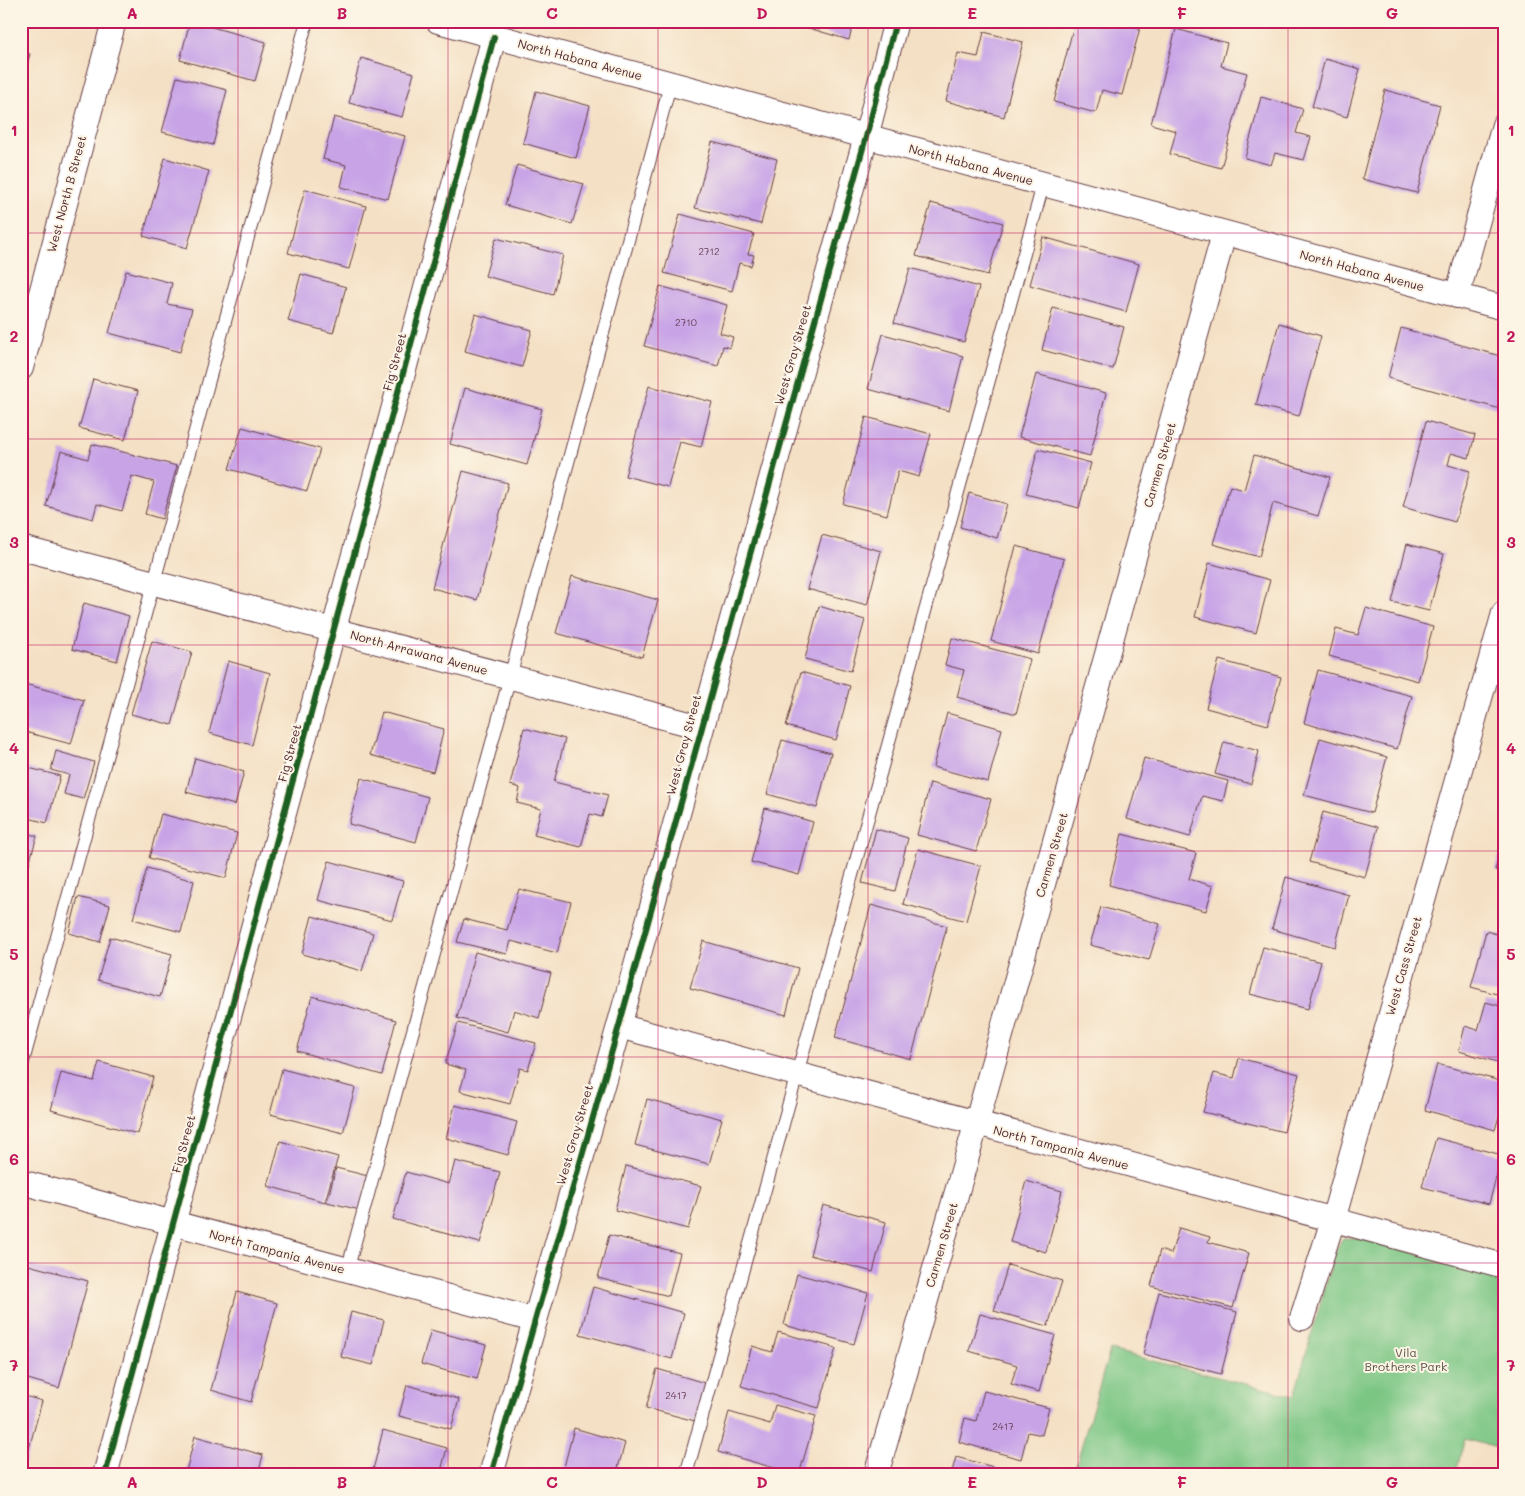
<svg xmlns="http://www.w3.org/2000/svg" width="1525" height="1496" font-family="Mali,sans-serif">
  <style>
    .green { fill: #7cc684; stroke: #637258 }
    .building { fill: #c8a4e7 }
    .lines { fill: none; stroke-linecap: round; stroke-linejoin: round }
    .lane-casing { stroke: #643c42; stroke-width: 14 }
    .street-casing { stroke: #643c42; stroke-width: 26 }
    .lane { stroke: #fff; stroke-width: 12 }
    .street { stroke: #fff; stroke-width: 24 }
    .cycleway-casing { stroke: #fcf5e5; stroke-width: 9 }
    .cycleway { stroke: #1b5e20; stroke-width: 6 }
    .grid { fill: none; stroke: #c2185b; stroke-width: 1; stroke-opacity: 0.55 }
    .labels { text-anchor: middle; stroke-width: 4; stroke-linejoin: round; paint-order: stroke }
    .number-label { font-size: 10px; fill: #6a405a }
    .street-label { font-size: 12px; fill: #4a1f2b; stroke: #fcf5e5 }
    .park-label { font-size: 12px; fill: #595146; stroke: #fcf5e5 }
    .neatline { fill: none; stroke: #c2185b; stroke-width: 2 }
    .grid-label { font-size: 16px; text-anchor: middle; font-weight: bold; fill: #c2185b }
  </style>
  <rect width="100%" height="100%" fill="#fcf5e5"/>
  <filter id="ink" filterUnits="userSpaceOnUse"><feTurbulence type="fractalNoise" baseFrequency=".02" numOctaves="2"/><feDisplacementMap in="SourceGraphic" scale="10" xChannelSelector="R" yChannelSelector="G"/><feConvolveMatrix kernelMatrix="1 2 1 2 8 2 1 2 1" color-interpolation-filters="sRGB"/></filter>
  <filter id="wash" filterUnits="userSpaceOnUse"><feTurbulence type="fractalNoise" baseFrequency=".0096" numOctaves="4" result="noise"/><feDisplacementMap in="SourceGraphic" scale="20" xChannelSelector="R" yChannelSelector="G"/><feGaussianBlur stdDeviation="1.12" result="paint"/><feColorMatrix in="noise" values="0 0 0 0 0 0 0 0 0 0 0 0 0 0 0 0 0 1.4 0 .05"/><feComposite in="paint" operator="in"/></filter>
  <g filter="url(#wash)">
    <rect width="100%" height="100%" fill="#f4e0c4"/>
    <polygon class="green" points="1343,1238 1360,1238 1504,1277 1504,1450 1465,1439 1455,1475 1073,1475 1110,1350 1294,1396 1335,1252"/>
    <g id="blocks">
      <g class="building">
        <polygon points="190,21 266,42 255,81 180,60"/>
        <polygon points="785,21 854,21 849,40"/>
        <polygon points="1075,21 1116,21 1140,28 1122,95 1102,90 1096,113 1054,102"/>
        <polygon points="1176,29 1227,43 1221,66 1247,73 1221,168 1170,154 1176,131 1151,124"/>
        <polygon points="984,32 1023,42 1004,117 946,101 958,53 978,57"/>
        <polygon points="21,51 30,54 22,83 21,83"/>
        <polygon points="361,58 414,73 402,117 349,103"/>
        <polygon points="1325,59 1360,69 1347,117 1312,107"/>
        <polygon points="177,77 227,90 213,145 162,132"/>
        <polygon points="1385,90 1440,105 1417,193 1362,179"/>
        <polygon points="536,91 590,106 576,158 523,143"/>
        <polygon points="1261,97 1303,109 1296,133 1311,137 1304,160 1275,153 1271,165 1245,158"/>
        <polygon points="334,117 405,136 388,199 341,187 346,165 323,159"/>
        <polygon points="712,142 777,159 761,224 695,208"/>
        <polygon points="165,158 209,171 187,248 143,236"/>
        <polygon points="517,165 584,184 572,224 505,205"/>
        <polygon points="305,189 366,206 349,269 288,253"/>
        <polygon points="931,203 1003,223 988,275 916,256"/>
        <polygon points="680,214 754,234 748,254 754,255 751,266 739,263 732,291 664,273"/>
        <polygon points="1043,237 1139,264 1126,312 1030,285"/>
        <polygon points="496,238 563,255 553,294 485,276"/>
        <polygon points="910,268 979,287 964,342 894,323"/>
        <polygon points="126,271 172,283 167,304 192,309 180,352 109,333"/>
        <polygon points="301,274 346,287 333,333 288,321"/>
        <polygon points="660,286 727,305 720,333 733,337 730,348 723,346 718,366 644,346"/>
        <polygon points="1053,308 1124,327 1113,369 1042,350"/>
        <polygon points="475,314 532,330 522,367 465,351"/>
        <polygon points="1279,323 1321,336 1299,416 1256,405"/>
        <polygon points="1401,328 1504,357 1499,382 1504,383 1504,410 1388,378"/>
        <polygon points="883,334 963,356 949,411 868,389"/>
        <polygon points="1036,374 1106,393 1090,456 1019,437"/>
        <polygon points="93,379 138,391 125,440 79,428"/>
        <polygon points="649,386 712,402 701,447 680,442 668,487 625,476"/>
        <polygon points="465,388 542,409 527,465 450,444"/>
        <polygon points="866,417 931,434 919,477 898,471 887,515 843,504"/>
        <polygon points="1426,421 1475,435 1469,458 1451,453 1448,465 1470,471 1455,522 1403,507"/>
        <polygon points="242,427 320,449 307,491 229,469"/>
        <polygon points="92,444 177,466 162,519 145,514 154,482 132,476 122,511 97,504 93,519 46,506 61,451 88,459"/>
        <polygon points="1038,449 1091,463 1079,508 1026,494"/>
        <polygon points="1254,455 1330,477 1318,516 1273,503 1259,557 1213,544 1230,486 1244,490"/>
        <polygon points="463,471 508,483 477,600 432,588"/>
        <polygon points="969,493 1007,504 997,538 960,527"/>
        <polygon points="822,535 881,551 867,605 807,589"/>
        <polygon points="1407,544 1444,554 1429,611 1392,602"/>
        <polygon points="1016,546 1064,559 1038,654 991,641"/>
        <polygon points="1209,563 1270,580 1256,633 1195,617"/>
        <polygon points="572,576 658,600 642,657 556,633"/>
        <polygon points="84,603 129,616 117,661 72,649"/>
        <polygon points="819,606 865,620 851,671 805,659"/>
        <polygon points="1366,608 1433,627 1418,681 1329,656 1336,629 1358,635"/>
        <polygon points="952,638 1030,659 1016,714 957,697 964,670 945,665"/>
        <polygon points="152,641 192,652 172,725 131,714"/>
        <polygon points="1219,660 1281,677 1268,725 1206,708"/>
        <polygon points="228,661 270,673 252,745 209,733"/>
        <polygon points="1318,670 1412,696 1397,749 1304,723"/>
        <polygon points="801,672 850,686 836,740 786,726"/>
        <polygon points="21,683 84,700 71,744 21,731"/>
        <polygon points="382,712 444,729 433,772 370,755"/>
        <polygon points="947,713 1002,729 988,782 933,767"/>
        <polygon points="524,728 565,739 554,782 608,795 602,817 590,814 581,847 534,835 541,809 517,803 520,788 510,785"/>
        <polygon points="1320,738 1387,757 1372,813 1304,795"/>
        <polygon points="782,740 831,753 817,808 767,794"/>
        <polygon points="1224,742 1259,751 1251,784 1215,774"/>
        <polygon points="56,751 94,762 83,799 64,794 69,775 51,770"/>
        <polygon points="195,758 244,772 235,805 186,792"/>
        <polygon points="1144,758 1228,781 1223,801 1202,796 1190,837 1127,819"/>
        <polygon points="21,766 60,776 47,823 21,816"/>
        <polygon points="361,778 428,797 416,842 349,824"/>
        <polygon points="930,783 991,799 976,851 917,835"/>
        <polygon points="765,808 813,822 799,875 751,862"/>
        <polygon points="1323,812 1378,827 1365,877 1309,862"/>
        <polygon points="161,814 237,833 226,878 149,858"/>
        <polygon points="876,829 908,838 895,891 862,883"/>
        <polygon points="21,832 37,836 22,888 21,888"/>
        <polygon points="1122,834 1196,853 1189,879 1213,886 1206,911 1109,885"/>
        <polygon points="1504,841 1504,872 1495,870"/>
        <polygon points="918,849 981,866 966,921 903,904"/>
        <polygon points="329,861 403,881 392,920 318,900"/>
        <polygon points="147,868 194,881 181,932 133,919"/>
        <polygon points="1286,877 1349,895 1335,947 1272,929"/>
        <polygon points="519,889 571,902 557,953 511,941 507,954 457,942 464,919 507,930"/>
        <polygon points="78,897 110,905 100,942 69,933"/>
        <polygon points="871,905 947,926 911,1059 835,1038"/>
        <polygon points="1101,907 1160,924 1149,960 1090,945"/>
        <polygon points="312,916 373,933 362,971 302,954"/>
        <polygon points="1486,931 1504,936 1504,996 1471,987"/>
        <polygon points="110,937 172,954 160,997 98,980"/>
        <polygon points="703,941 798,968 786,1015 690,988"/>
        <polygon points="1263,947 1321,962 1308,1009 1250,994"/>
        <polygon points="475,952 551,973 539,1018 514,1010 508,1032 457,1018"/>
        <polygon points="312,996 396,1020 382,1075 297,1051"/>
        <polygon points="1486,1002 1504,1007 1504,1064 1459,1051 1465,1026 1478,1030"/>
        <polygon points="458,1023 536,1043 528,1070 520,1068 510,1104 460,1091 466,1070 445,1064"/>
        <polygon points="1239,1058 1299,1074 1284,1132 1203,1112 1214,1073 1234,1078"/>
        <polygon points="99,1062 153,1077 138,1134 51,1110 61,1073 94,1081"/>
        <polygon points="1437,1064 1504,1082 1504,1099 1495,1130 1425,1110"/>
        <polygon points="282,1069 355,1088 343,1133 270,1114"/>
        <polygon points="647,1099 722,1119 709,1164 635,1145"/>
        <polygon points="455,1105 517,1122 508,1155 446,1138"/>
        <polygon points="1436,1138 1502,1155 1489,1204 1422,1187"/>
        <polygon points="280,1141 338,1157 325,1202 268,1186"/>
        <polygon points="455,1161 500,1172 480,1243 393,1219 406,1172 449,1184"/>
        <polygon points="626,1166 701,1186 688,1229 615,1210"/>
        <polygon points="336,1168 368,1176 360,1210 327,1202"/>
        <polygon points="1026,1181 1062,1191 1046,1252 1010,1242"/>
        <polygon points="823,1205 886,1222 873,1272 810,1255"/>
        <polygon points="1179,1228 1210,1237 1208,1242 1249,1253 1233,1308 1151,1286 1160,1250 1171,1254"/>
        <polygon points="609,1235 680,1253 669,1296 598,1278"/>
        <polygon points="21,1263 88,1281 59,1388 21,1377"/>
        <polygon points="1008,1265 1062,1281 1048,1326 994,1311"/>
        <polygon points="797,1274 868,1293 854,1344 784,1325"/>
        <polygon points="593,1287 684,1313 672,1359 580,1334"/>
        <polygon points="237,1292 277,1303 251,1402 211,1390"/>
        <polygon points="1159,1292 1237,1312 1221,1374 1143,1354"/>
        <polygon points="351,1312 384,1320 373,1365 341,1357"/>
        <polygon points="980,1314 1055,1335 1039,1392 1011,1384 1017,1365 969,1351"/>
        <polygon points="431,1330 486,1345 477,1379 421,1364"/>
        <polygon points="778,1332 836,1348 819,1408 741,1386 752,1346 772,1352"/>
        <polygon points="657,1369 705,1383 695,1421 646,1408"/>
        <polygon points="407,1385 459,1399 451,1429 399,1416"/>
        <polygon points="984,1391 1049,1408 1042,1435 1028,1432 1021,1459 959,1442 965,1418 976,1421"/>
        <polygon points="21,1395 42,1401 22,1474 21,1474"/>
        <polygon points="775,1405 816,1416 799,1475 718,1452 729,1412 770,1424"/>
        <polygon points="574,1428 625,1443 618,1468 640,1475 562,1475"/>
        <polygon points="383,1430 447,1448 440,1475 390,1475 373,1470"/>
        <polygon points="195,1436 263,1455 258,1475 185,1475"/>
        <polygon points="956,1457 1005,1470 1004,1475 951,1475"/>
      </g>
    </g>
  </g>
  <g filter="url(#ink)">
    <use href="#blocks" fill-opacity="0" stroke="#643c42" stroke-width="1"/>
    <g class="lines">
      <defs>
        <g id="lane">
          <polyline points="21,1069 307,21"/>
          <polyline points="347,1271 510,677 670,85"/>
          <polyline points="686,1475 1043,185"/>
        </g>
        <g id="street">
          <polyline points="438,21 1504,308"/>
          <polyline points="1457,296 1504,125"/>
          <polyline points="21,368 114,21"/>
          <polyline points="21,548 701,727"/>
          <polyline points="619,1026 1504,1266"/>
          <polyline points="21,1182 534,1320"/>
          <polyline points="1302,1318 1333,1220 1504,613"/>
          <polyline points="105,1475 494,37"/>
          <polyline points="491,1475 619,1026 866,137 896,21"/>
          <polyline points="876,1475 976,1125 1224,234"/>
        </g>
      </defs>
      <use href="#lane" class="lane-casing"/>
      <use href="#street" class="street-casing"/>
      <use href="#lane" class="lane"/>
      <use href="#street" class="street"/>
      <defs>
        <g id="cycleway">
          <polyline points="105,1475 494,37"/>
          <polyline points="491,1475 619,1026 866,137 896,21"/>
        </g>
      </defs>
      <use href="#cycleway" class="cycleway-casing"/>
      <use href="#cycleway" class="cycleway"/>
    </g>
  </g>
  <path class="grid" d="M238,21V1475M448,21V1475M658,21V1475M868,21V1475M1078,21V1475M1288,21V1475M21,233H1504M21,439H1504M21,645H1504M21,851H1504M21,1057H1504M21,1263H1504"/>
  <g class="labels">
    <g class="number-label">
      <text x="709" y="255">2712</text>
      <text x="686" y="326">2710</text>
      <text x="676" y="1399">2417</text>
      <text x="1003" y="1430">2417</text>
    </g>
    <g class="street-label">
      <text transform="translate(580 60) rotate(15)" y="4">North Habana Avenue</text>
      <text transform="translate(971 165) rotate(15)" y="4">North Habana Avenue</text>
      <text transform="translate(67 194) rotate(-75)" y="4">West North B Street</text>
      <text transform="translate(1362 271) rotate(15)" y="4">North Habana Avenue</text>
      <text transform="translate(793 355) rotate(-74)" y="4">West Gray Street</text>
      <text transform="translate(395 362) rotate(-75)" y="4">Fig Street</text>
      <text transform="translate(1160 465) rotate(-74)" y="4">Carmen Street</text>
      <text transform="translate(419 653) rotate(15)" y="4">North Arrawana Avenue</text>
      <text transform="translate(684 745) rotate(-75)" y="4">West Gray Street</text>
      <text transform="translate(290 753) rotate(-75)" y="4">Fig Street</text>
      <text transform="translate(1052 855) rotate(-74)" y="4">Carmen Street</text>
      <text transform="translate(1404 966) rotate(-74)" y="4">West Cass Street</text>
      <text transform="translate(575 1135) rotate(-74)" y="4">West Gray Street</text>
      <text transform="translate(184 1144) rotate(-75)" y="4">Fig Street</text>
      <text transform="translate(1061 1148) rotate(15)" y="4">North Tampania Avenue</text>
      <text transform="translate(942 1245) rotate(-74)" y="4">Carmen Street</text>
      <text transform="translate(277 1252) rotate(15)" y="4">North Tampania Avenue</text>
    </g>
    <g class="park-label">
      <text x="1406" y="1357">Vila<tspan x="1406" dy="14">Brothers Park</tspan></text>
    </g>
  </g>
  <rect width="1525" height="1496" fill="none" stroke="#fcf5e5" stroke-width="55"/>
  <rect x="28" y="28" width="1470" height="1440" class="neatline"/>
  <g class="grid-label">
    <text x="132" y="19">A</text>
    <text x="342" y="19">B</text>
    <text x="552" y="19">C</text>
    <text x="762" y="19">D</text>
    <text x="972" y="19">E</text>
    <text x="1182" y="19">F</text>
    <text x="1392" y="19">G</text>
    <text x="14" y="136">1</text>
    <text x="1511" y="136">1</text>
    <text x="14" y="342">2</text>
    <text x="1511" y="342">2</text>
    <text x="14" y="548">3</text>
    <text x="1511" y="548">3</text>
    <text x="14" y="754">4</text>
    <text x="1511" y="754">4</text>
    <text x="14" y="960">5</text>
    <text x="1511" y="960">5</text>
    <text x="14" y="1165">6</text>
    <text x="1511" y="1165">6</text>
    <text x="14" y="1371">7</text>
    <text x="1511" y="1371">7</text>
    <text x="132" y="1488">A</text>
    <text x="342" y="1488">B</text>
    <text x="552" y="1488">C</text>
    <text x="762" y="1488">D</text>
    <text x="972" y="1488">E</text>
    <text x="1182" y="1488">F</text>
    <text x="1392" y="1488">G</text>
  </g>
</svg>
